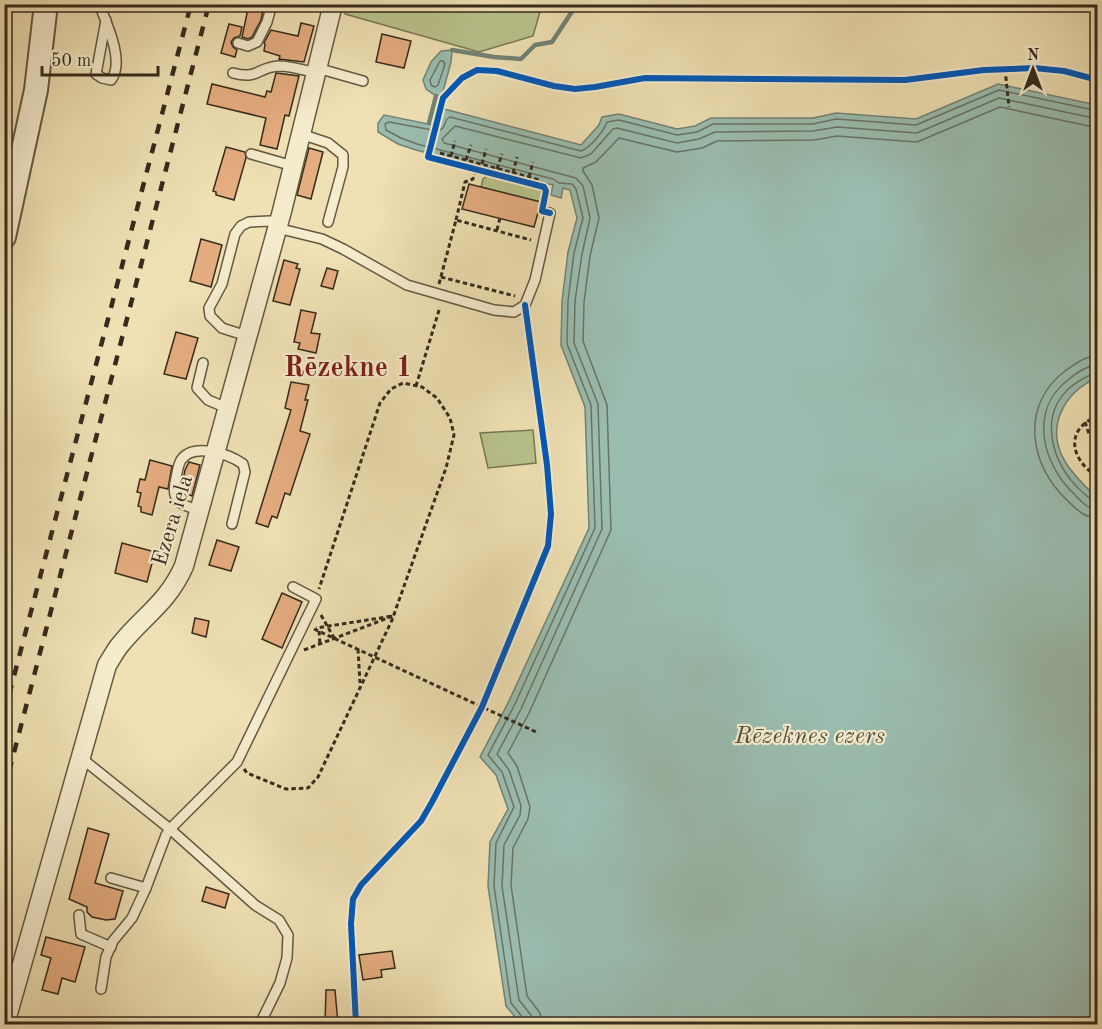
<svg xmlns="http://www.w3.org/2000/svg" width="1102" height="1029" font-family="'Old Standard TT',serif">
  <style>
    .green { fill: #b9c38d; stroke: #787755; stroke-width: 1.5 }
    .water { fill: #9abdb0; stroke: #728375; stroke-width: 1.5 }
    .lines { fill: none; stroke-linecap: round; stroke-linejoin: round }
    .shore { stroke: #687466; stroke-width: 1.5 }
    .stream { stroke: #728375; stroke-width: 4.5 }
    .building { fill: #e5ad80; stroke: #362b1d; stroke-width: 1.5 }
    .service-casing { stroke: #645843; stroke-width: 12 }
    .minor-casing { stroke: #645843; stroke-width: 21 }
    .tertiary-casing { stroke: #645843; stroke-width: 26 }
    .path { stroke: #362b1d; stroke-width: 3; stroke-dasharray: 4.5 3; stroke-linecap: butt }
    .service { stroke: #f5ecce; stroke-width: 9 }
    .minor { stroke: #f5ecce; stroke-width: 18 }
    .tertiary { stroke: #f5ecce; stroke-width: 22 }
    .rail { stroke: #362b1d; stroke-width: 4.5; stroke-dasharray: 10 10; stroke-linecap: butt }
    .cycleway-casing { stroke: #f5ecce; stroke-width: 10 }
    .cycleway { stroke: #0057b8; stroke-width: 6 }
    .labels { text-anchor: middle; stroke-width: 4.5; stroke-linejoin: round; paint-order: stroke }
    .street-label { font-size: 22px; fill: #362b1d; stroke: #f5ecce }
    .water-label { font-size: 24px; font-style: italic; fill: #4f5042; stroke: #f5ecce }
    .district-label { font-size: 28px; font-weight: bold; fill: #7a1f14; stroke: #f5ecce }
  </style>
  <rect width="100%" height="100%" fill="#efe1b4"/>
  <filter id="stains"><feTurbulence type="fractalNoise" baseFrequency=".00333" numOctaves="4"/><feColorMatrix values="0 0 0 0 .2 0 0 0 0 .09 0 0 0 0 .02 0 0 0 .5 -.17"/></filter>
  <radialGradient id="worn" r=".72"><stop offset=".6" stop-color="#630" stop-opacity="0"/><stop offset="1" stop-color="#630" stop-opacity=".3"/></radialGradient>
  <g class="green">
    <polygon points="348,5 348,4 542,5 533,36 479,52 345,14"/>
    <polygon points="489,175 538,188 543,193 541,202 481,187 483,179"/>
    <polygon points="533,430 536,463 488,468 480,433"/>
  </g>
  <g class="water">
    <polygon points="452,50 451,62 442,95 436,96 426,89 423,80 431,62 441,51"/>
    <path d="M998,84L1097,105V378C1064,392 1044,428 1066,463C1074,476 1086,487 1097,498V1024H521L506,1006L488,886L490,842L508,809L496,775L480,757L508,703L589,528L585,407L561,345L562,301L568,252L577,218L570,190L563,188L561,198L551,195L553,185L416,150L398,144L378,132V123L384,115L438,126L444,109L581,145L599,125L602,117L619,114L677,129L695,126L711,118H813L836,113L916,119Z"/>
  </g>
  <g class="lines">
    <g class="shore">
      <polygon points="440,61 443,61 445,64 438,85 435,87 431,85 430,80"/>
      <path d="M1098,356C1085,356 1075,364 1065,371C1020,405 1029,465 1067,500C1076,509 1084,518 1098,518"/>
      <path d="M1098,365C1086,366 1078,372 1069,379C1028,410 1042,464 1075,495C1082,502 1087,509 1098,509"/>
      <path d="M1098,373C1088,374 1081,380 1073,385C1037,413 1051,462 1079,489C1085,494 1090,501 1098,502"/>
      <path d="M525,1024L524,1019L511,1003L494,886L496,843L514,807L502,772L488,755L514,706L595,528L591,405L567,344L568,301L574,253L583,218L576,189L572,184L559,183L553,179L417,144L401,138L386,130L385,124L389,122L438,131L443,128L447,119L450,117L581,151C591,147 603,132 607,122L619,120L677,135L697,132L713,124H813L836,119L916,125L999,90L1098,111"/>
      <polyline points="533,1024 531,1015 519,1000 502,886 504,845 520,815 521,806 509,770 497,754 521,709 602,529 598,404 574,343 575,301 582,254 590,218 583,186 576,178 444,143 442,139 455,126 581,158 591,154 613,129 617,128 677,143 699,139 715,132 813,131 837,127 917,133 999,98 1098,119"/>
      <polyline points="542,1024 540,1013 527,996 511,885 513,848 528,819 530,807 517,766 508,753 529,713 611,530 607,405 583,341 584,302 590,256 599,218 592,185 583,171 583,168 596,162 619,138 677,152 702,148 717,141 814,140 837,136 917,142 1000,107 1098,128"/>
    </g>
    <g class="stream">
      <polyline points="452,50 494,57 521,59 535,45 552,42 577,4"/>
      <polyline points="429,123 436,96"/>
    </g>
  </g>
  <g class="building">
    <polygon points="249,4 264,4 261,20 252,37 248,39 242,37"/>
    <polygon points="301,23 314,26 304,62 279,59 280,56 264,51 265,44 264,43 271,30 298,36"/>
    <polygon points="229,24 242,27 240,36 234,38 231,42 233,47 237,50 235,57 221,53"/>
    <polygon points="382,34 411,41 404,68 376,62"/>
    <polygon points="276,73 299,76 289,116 285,115 277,149 260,145 266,118 207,104 212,84 265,97 267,91 271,92"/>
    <polygon points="226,147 245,152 246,158 234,200 216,195 216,192 213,191"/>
    <polygon points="309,148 323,152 311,199 297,195"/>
    <polygon points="469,184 541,202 534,227 462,209"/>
    <polygon points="201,239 222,245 211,287 190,281"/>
    <polygon points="284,260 298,264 296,268 300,269 290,305 273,301"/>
    <polygon points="327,268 338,271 333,289 321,286"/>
    <polygon points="301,310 316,313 311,333 320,334 316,353 298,349 300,343 294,342"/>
    <polygon points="176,332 198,338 186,379 164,374"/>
    <polygon points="291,382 309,385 305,400 308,400 300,431 310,434 290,495 285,493 277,518 272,516 268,527 256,523 291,410 285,408"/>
    <polygon points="150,460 172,466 168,489 159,487 152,515 141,512 141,507 138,506 141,493 137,492 140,479 145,480"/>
    <polygon points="189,462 200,465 192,496 181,491 185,470"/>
    <polygon points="217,540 239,547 231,571 209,565"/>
    <polygon points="122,543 155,552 147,582 115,573"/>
    <polygon points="282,593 302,602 282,648 262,639"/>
    <polygon points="195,618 209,621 206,637 192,633"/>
    <polygon points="88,828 109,834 95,883 123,891 115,919 106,920 92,917 87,912 87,907 69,899"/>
    <polygon points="206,887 229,894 225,908 202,901"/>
    <polygon points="46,937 85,947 75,982 62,978 58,994 42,990 51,958 41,955"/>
    <polygon points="392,951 395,968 381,970 382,977 363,980 359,955"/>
    <polygon points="326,990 335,990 338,1024 325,1024"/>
  </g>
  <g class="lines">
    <defs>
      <g id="service">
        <path d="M99,4C107,24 125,62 111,80L102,78L96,74L106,20"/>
        <polyline points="238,43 248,46 257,42 267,22 272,4"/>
        <polyline points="317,68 363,81"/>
        <path d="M233,73C259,80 257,67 279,66C291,66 304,70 316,73"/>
        <polyline points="301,134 328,143 343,155 343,167 328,222"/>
        <polyline points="251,154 293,166"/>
        <polyline points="277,228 322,239 343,249 407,285 494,310 514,312 525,305 535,280 550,213"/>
        <polyline points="247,336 222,328 210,316 209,308 222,284 235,234 241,226 249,222 270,221 278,223"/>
        <polyline points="203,363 197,388 208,400 227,408"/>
        <path d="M199,510C180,505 170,501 176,478C177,473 178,465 181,460C193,442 229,454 243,464L245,472L232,524"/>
        <polyline points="80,757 170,829 255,905 279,920 288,935 287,958 280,983 260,1024"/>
        <polyline points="111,878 146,888"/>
        <polyline points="79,915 81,934 111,947"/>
        <polyline points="101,989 106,957 113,941 132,918 146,888 166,835 170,829 237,762 316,599 293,587"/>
      </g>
      <path id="minor" d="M5,1024L107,665C111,659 115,651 120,645C144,615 167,604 184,566L282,211L333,4"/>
      <polyline id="tertiary" points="4,237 36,90 46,4"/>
    </defs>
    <use href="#service" class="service-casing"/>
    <use href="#minor" class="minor-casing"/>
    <use href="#tertiary" class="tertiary-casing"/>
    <g class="path">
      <polyline points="1005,69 1009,107"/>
      <polyline points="440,153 540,180"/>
      <polyline points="451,156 455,141"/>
      <polyline points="466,160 471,145"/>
      <polyline points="482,164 486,149"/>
      <polyline points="497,169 502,154"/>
      <polyline points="513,173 517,157"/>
      <polyline points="529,177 533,162"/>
      <polyline points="456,220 465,182 473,179 476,169"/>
      <polyline points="497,230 500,218"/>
      <polyline points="441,277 515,296"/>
      <polyline points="439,284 456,220 531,240"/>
      <polyline points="416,386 440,307"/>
      <path d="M1098,416C1064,429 1070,460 1098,477"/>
      <polyline points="1085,422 1089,434 1098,445"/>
      <polyline points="321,615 334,638"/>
      <polyline points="314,629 536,732"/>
      <polyline points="319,631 320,645"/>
      <polyline points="358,649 360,683"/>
      <polyline points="304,650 393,616 316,628"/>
      <polyline points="244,769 247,773 286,789 308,788 318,777 392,620 446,468 454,435 450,418 437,398 422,387 403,383 391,389 380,403 319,589"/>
    </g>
    <use href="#service" class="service"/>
    <use href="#minor" class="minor"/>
    <use href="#tertiary" class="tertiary"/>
    <g class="rail">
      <polyline points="4,714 191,4"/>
      <polyline points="4,791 209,4"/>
    </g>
    <defs>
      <g id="cycleway">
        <polyline points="550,213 542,211 546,191 544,187 428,157 443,98 462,78 477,70 497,71 554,86 575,89 595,87 645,78 905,80 984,70 1034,68 1064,71 1098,80"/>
        <polyline points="356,1024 351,924 353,899 361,885 421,821 432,802 482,707 548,546 551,514 547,465 525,305"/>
      </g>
    </defs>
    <use href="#cycleway" class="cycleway-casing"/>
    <use href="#cycleway" class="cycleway"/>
  </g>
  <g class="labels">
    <g class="street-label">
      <text transform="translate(171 520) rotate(-73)" y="8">Ezera iela</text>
    </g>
    <g class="water-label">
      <text x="810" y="743">Rēzeknes ezers</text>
    </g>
    <g class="district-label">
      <text x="348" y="376">Rēzekne 1</text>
    </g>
  </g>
  <rect width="1102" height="1029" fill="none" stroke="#efe1b4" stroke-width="24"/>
  <rect x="6" y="6" width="1090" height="1017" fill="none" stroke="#362b1d" stroke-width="3"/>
  <rect x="12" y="12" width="1078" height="1005" fill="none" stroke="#362b1d" stroke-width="1.5"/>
  <g transform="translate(1033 69)" stroke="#f5ecce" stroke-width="4.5" paint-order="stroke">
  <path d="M0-4.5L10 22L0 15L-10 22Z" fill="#362b1d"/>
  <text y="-9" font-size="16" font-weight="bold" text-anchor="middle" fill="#362b1d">N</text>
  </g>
  <path d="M42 66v9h116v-9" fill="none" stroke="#362b1d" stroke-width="3"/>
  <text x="51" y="66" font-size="18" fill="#362b1d" stroke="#f5ecce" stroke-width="4.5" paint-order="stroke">50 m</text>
  <rect width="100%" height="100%" filter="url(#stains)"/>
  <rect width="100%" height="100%" fill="url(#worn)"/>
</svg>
